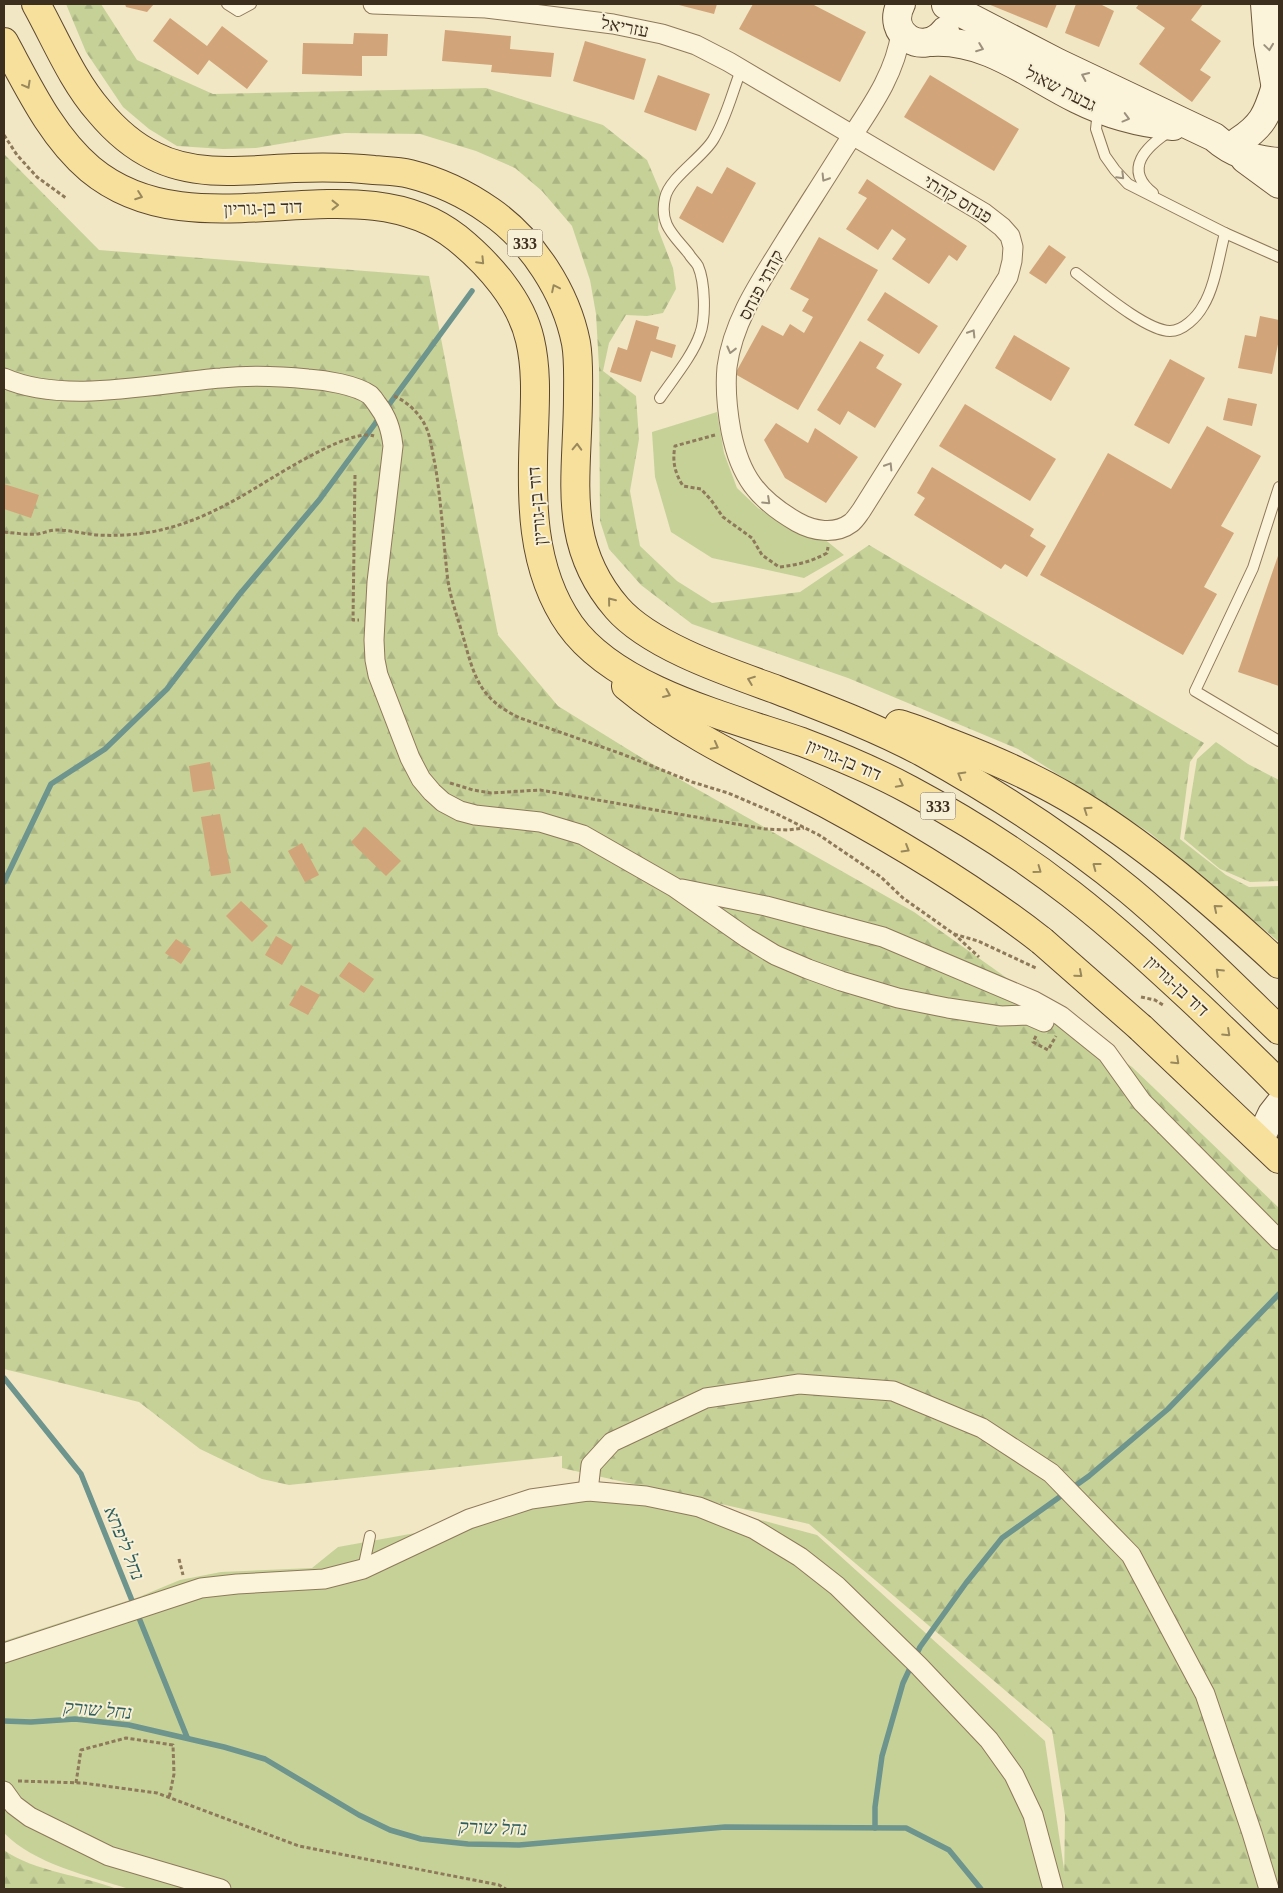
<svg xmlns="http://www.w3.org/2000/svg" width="1283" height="1893" font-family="'Times New Roman','Noto Sans Hebrew',serif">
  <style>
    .green { fill: #c6d198 }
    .forest { fill: url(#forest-firs) }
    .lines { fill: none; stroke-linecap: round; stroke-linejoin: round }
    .stream { stroke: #6d948d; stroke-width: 5.5 }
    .building { fill: #d2a479 }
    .lane-casing { stroke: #8e795a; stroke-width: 12 }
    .street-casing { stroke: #8e795a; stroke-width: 21 }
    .secondary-casing { stroke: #705a3d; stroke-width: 30 }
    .primary-casing { stroke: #5c462e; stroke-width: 30 }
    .path { stroke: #8e795a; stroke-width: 3; stroke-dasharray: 4 2.5; stroke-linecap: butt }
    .lane { stroke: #fbf3da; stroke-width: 10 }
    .street { stroke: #fbf3da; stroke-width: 19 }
    .secondary { stroke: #fbf3da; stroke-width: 28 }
    .primary { stroke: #f6e09c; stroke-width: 28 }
    .primary-bridge-casing { stroke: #5c462e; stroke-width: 30; stroke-linecap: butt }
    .primary-bridge { stroke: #f6e09c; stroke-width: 28 }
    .oneway { stroke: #9c917c }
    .oneway2 { stroke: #9a885d }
    .labels { text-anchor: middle; stroke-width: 4; stroke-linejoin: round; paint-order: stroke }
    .shield { fill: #f8f0d6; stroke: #756955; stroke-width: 1 }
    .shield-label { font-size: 16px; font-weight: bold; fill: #3d2f1e }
    .street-label { font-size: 18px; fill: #3d2f1e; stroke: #f8f0d6 }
    .water-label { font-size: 19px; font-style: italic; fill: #2d5e5e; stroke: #f8f0d6 }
  </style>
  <defs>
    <pattern id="forest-firs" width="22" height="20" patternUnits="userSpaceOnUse" patternTransform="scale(1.25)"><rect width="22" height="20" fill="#c6d198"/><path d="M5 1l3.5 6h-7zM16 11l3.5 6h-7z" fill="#abb483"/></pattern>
  </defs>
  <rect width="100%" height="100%" fill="#f1e7c5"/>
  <g class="green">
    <polygon points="717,412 724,453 737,488 758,508 796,533 823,538 844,555 804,578 712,558 671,532 655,477 652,432"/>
    <path d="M601,1483L693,1502L817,1535L1045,1741L1067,1889H129C89,1876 34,1864 4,1833V1641L139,1597L180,1580L221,1572L312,1568L338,1547L493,1519Z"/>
  </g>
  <g class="forest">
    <polygon points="66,4 101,4 137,60 213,94 486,88 603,125 647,160 660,191 658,229 673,268 676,289 663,313 647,316 626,315 609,343 603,371 636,396 639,439 630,491 640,546 677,581 712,603 800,592 869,545 1204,743 1190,762 1180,839 1226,875 1249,887 1279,886 1279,942 1150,833 1018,749 848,678 692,624 641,585 609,549 600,521 599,367 596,314 590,280 572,226 542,191 515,168 476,151 420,134 345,133 256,148 223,149 177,146 149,129 123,107 86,52"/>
    <polygon points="4,154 99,250 429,276 498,635 558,706 642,758 914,912 1132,1067 1279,1208 1279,1889 1064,1889 1065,1815 1052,1730 809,1524 562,1468 562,1456 289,1485 262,1479 200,1449 139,1402 4,1369"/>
    <polygon points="1216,742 1248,764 1279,780 1279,881 1250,882 1220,869 1184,839 1197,759"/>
    <path d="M4,1850C35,1872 81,1875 117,1889H4Z"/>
  </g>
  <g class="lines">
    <g class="stream">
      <polyline points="4,882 51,784 105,749 167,689 239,595 320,499 472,291"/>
      <polyline points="4,1378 81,1474 187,1737"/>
      <polyline points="4,1721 31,1722 75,1719 129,1725 224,1747 265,1759 359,1815 390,1830 421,1839 468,1844 519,1845 725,1827 906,1828 949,1850 981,1889"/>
      <polyline points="875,1828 875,1807 882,1756 903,1683 920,1647 966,1583 1002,1538 1089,1476 1168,1409 1279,1294"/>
    </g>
  </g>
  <g class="building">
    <polygon points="125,4 154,4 147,12 126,7"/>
    <polygon points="675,4 717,4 714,14"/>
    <polygon points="753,4 812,4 866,32 840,82 739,29"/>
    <polygon points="988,4 1057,4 1047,28"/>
    <polygon points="1076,4 1100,4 1114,11 1099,47 1065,33"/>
    <polygon points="1139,4 1203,4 1191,20 1221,41 1200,70 1211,77 1192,102 1139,64 1165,28 1136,8"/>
    <polygon points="170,18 207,46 222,26 268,61 247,89 209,60 198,75 153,41"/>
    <polygon points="445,30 511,36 510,49 554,53 551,77 491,72 492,65 442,61"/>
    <polygon points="354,33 388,34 387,56 362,56 362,76 302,74 303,43 353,44"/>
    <polygon points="585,41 646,59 634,100 573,81"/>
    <polygon points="658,75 710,94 696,131 644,112"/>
    <polygon points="930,75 1019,129 994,171 904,117"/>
    <polygon points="727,167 756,183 723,243 679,218 697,186 712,194"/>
    <polygon points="867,179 967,246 957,261 949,255 929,284 892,259 906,239 892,229 878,250 846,229 867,198 858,193"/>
    <polygon points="819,237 878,270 798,410 735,374 762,325 783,336 790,324 804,333 813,317 802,311 809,299 790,289"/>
    <polygon points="1049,245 1066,257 1046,284 1029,273"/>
    <polygon points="885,292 938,326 919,354 867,320"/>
    <polygon points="1260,316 1279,320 1279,339 1272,374 1238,368 1245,335 1256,337"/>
    <polygon points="636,320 659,327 656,339 676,345 672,358 651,351 641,382 610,372 618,347 627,350"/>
    <polygon points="1014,335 1070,368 1051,401 995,368"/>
    <polygon points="860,341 884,355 876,368 902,384 875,428 848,411 840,425 817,410"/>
    <polygon points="1170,359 1205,378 1169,444 1134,425"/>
    <polygon points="1228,398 1257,404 1252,426 1223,420"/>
    <polygon points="965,404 1056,459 1030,501 939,446"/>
    <polygon points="776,423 808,443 815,428 858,457 826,503 785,478 764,440"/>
    <polygon points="1207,426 1261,456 1221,526 1234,533 1204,587 1217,594 1183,655 1040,575 1108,453 1171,489"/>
    <polygon points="932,467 1034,529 1030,536 1046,546 1027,577 1005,564 1001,569 914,515 925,498 917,493"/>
    <polygon points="4,484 39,495 31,518 4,509"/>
    <polygon points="1279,553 1279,686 1238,672"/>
    <polygon points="210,762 215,789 193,792 189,766"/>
    <polygon points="220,814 231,873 211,876 201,817"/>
    <polygon points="365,827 401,861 386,876 351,842"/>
    <polygon points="302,843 319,875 305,882 288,851"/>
    <polygon points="241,901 268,926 252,942 226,916"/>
    <polygon points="276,936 293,946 282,965 265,955"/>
    <polygon points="176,939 191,949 181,964 165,953"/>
    <polygon points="349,962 374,979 364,993 339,976"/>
    <polygon points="301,985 320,995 308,1015 289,1005"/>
  </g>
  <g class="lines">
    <defs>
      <g id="lane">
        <polyline points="227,4 238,11 251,4"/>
        <polyline points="1098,111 1096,129 1105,156 1115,170 1128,184 1225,233 1279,257"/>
        <path d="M1153,193C1122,169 1147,146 1170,131"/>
        <path d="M1076,273C1096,288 1146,331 1170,331C1183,331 1197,317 1203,306C1215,287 1219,255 1225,233"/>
        <path d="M660,398C673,379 693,355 700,334C706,318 705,282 698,266C696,262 691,258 689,254C674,235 659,225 665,198C669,178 702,158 713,140C726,119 732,93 741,70"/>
        <polyline points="1279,487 1253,568 1195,691 1279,741"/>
        <polyline points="363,1569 370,1536"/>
      </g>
      <g id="street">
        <path d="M373,4L486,8L613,24L662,34L696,45L729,62L984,213L1002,227L1010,236L1013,247L1012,261L1008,277L861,511C858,515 855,520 851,523C835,535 813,531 797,522C757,499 740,476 731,431C727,409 725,388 727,367C733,320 762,279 786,240C804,211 823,182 841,153C865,115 895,78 901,32"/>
        <path d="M4,378C64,405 156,383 221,378C250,375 279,376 308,379C325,380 356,385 370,395C372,397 375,401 377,404C387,417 391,429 393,446L377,582L374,640L375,660L378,675L410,758L421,779L432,792L443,802L460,811L475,815L540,822L583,835L674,887L747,938L775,955L808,969L841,981L898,998L948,1008L1001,1016L1028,1015L1044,1022"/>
        <polyline points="682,889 766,906 883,937 1034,1001 1061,1016 1107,1053 1142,1102 1279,1240"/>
        <polyline points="588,1491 591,1465 612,1442 706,1398 799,1384 893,1391 982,1428 1051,1473 1131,1555 1205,1694 1252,1833 1269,1889"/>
        <polyline points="4,1653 201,1588 237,1584 324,1579 363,1569 469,1519 531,1499 588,1491 646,1496 699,1507 754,1529 800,1557 837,1586 919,1666 989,1740 1014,1775 1033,1815 1053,1889"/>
        <polyline points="4,1791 14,1805 30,1817 109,1856 221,1889"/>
      </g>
      <g id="secondary">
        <path d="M901,4C885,34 923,58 945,31"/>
        <polyline points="1265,4 1268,43 1279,106"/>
        <path d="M946,5L1058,63L1214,137C1233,154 1254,160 1279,162"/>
        <path d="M932,42C987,39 1030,76 1077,99C1107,114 1139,123 1173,126"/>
        <path d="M1239,141C1262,126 1267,115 1275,89"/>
        <polyline points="1245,159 1279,184"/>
        <polyline points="1260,1139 1272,1114 1279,1105"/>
      </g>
      <g id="primary">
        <path d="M36,4C56,40 72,80 99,111C114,129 133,146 154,156C197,178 248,170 294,168C321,167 348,167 374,170C386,171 398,171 410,174C438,181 466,194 490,211C532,240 566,292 576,343C579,360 578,379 578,396C578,476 560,542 617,608C650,646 728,672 775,689C824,708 875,727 922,752C994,792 1066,838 1129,890C1182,934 1230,983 1279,1030"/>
        <path d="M4,42C28,86 51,136 90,169C197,258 356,157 457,238C489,264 521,300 530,340C537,370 535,401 534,431C531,497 530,568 570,625C616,690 729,717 802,742C839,756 875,771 910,790C966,820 1021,855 1071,894C1116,929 1159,969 1201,1008C1227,1033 1254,1058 1279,1084"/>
        <path d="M626,686C686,736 757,767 825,803C901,844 974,888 1042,941"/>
        <path d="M899,724C917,729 935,737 953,744C992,759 1031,776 1067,797C1144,842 1213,903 1279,964"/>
        <polyline points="1141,1028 1279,1159"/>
      </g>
    </defs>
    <use href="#lane" class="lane-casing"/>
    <use href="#street" class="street-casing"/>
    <use href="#secondary" class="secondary-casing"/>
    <use href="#primary" class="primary-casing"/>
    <g class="path">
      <polyline points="4,135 17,155 37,177 66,198"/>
      <path d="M394,396C408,402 420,414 426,427C431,438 432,452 435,464C441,500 443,536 447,573C449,595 457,615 463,636C474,676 479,699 520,718L622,754L692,782L728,793L775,813L819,835L881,877L903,898L954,934L979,957"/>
      <path d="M715,435L675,446C672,462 675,473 683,486L701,489L711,500L723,517L752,538L762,555L779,567C797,565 811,562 827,553L828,547"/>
      <polyline points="355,475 353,620 359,620"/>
      <path d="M4,532C15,533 27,535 38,534C44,533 50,530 56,530C70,530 84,534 98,535C153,538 195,523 242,496C267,482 348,427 374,436"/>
      <polyline points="450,783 473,790 491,793 540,790 765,829 788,830 804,828"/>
      <polyline points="954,934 978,941 1036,968"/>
      <polyline points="1141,997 1155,1000 1163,1005"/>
      <polyline points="1036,1036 1033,1042 1048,1050 1056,1036"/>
      <polyline points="179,1559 183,1575"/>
      <polyline points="18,1781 83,1783 157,1793 299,1846 499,1885 506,1889"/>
      <polyline points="76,1783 81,1750 126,1738 173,1745 174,1774 169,1798"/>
    </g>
    <use href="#lane" class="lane"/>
    <use href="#street" class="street"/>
    <use href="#secondary" class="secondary"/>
    <use href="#primary" class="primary"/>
    <defs>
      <polyline id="primary-bridge" points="1042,941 1141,1028"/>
    </defs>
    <use href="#primary-bridge" class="primary-bridge-casing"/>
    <use href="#primary-bridge" class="primary-bridge"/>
  </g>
  <defs><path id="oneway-chevron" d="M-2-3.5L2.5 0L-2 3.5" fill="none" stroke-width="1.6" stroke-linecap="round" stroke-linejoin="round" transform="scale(1.25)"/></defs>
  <g class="oneway">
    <use href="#oneway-chevron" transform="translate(1269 47) rotate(82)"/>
    <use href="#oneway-chevron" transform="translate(980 48) rotate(21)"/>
    <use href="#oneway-chevron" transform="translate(1085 76) rotate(-155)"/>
    <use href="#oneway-chevron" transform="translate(1126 118) rotate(15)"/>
    <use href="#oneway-chevron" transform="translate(1121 176) rotate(45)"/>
    <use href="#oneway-chevron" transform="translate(825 178) rotate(122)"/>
    <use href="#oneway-chevron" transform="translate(972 333) rotate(-58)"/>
    <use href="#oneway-chevron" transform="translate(731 350) rotate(104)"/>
    <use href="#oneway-chevron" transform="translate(889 466) rotate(-58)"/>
    <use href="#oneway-chevron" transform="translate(767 501) rotate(43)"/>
  </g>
  <g class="oneway2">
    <use href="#oneway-chevron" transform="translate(27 85) rotate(61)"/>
    <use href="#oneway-chevron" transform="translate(139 196) rotate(20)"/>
    <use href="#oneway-chevron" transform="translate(335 205)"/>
    <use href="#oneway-chevron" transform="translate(481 261) rotate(46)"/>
    <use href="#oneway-chevron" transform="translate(555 288) rotate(-116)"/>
    <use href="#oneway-chevron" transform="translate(577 447) rotate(-88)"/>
    <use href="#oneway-chevron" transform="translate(611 601) rotate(-129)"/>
    <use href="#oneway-chevron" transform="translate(751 680) rotate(-159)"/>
    <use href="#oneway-chevron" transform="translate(667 694) rotate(23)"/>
    <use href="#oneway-chevron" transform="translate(715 746) rotate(28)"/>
    <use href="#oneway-chevron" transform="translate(961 775) rotate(-150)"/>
    <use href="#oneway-chevron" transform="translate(900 784) rotate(27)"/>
    <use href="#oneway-chevron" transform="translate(1087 810) rotate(-146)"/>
    <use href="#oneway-chevron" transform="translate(906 849) rotate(31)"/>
    <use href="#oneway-chevron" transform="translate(1096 866) rotate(-143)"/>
    <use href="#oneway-chevron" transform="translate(1038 870) rotate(36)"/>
    <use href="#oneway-chevron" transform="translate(1217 908) rotate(-140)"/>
    <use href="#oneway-chevron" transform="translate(1219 972) rotate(-136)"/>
    <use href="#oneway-chevron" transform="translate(1079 974) rotate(41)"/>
    <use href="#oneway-chevron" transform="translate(1227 1033) rotate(43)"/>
    <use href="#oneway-chevron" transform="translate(1176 1061) rotate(43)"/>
  </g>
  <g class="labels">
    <g class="shield">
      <rect x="507.5" y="229.5" width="35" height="27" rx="4"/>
      <rect x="920.5" y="792.5" width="35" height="27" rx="4"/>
    </g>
    <g class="shield-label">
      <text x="525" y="249">333</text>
      <text x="938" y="812">333</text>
    </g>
    <g class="street-label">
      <text transform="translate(625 27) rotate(11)" y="6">עזריאל</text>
      <text transform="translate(1061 89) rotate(27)" y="6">גבעת שאול</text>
      <text transform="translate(958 199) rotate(31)" y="6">פנחס קהתי</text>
      <text transform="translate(263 208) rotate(-2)" y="6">דוד בן-גוריון</text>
      <text transform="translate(761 285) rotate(-62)" y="6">קהתי פנחס</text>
      <text transform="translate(537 506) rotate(-95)" y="6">דוד בן-גוריון</text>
      <text transform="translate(844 760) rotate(23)" y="6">דוד בן-גוריון</text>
      <text transform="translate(1177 986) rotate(43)" y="6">דוד בן-גוריון</text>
    </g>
    <g class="water-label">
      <text transform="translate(125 1543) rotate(68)" y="7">נחל ליפתא</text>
      <text transform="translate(98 1709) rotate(5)" y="7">נחל שורק</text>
      <text transform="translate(493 1827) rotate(2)" y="7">נחל שורק</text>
    </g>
  </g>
  <rect width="1283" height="1893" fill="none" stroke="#3d2f1e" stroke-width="10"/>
</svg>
